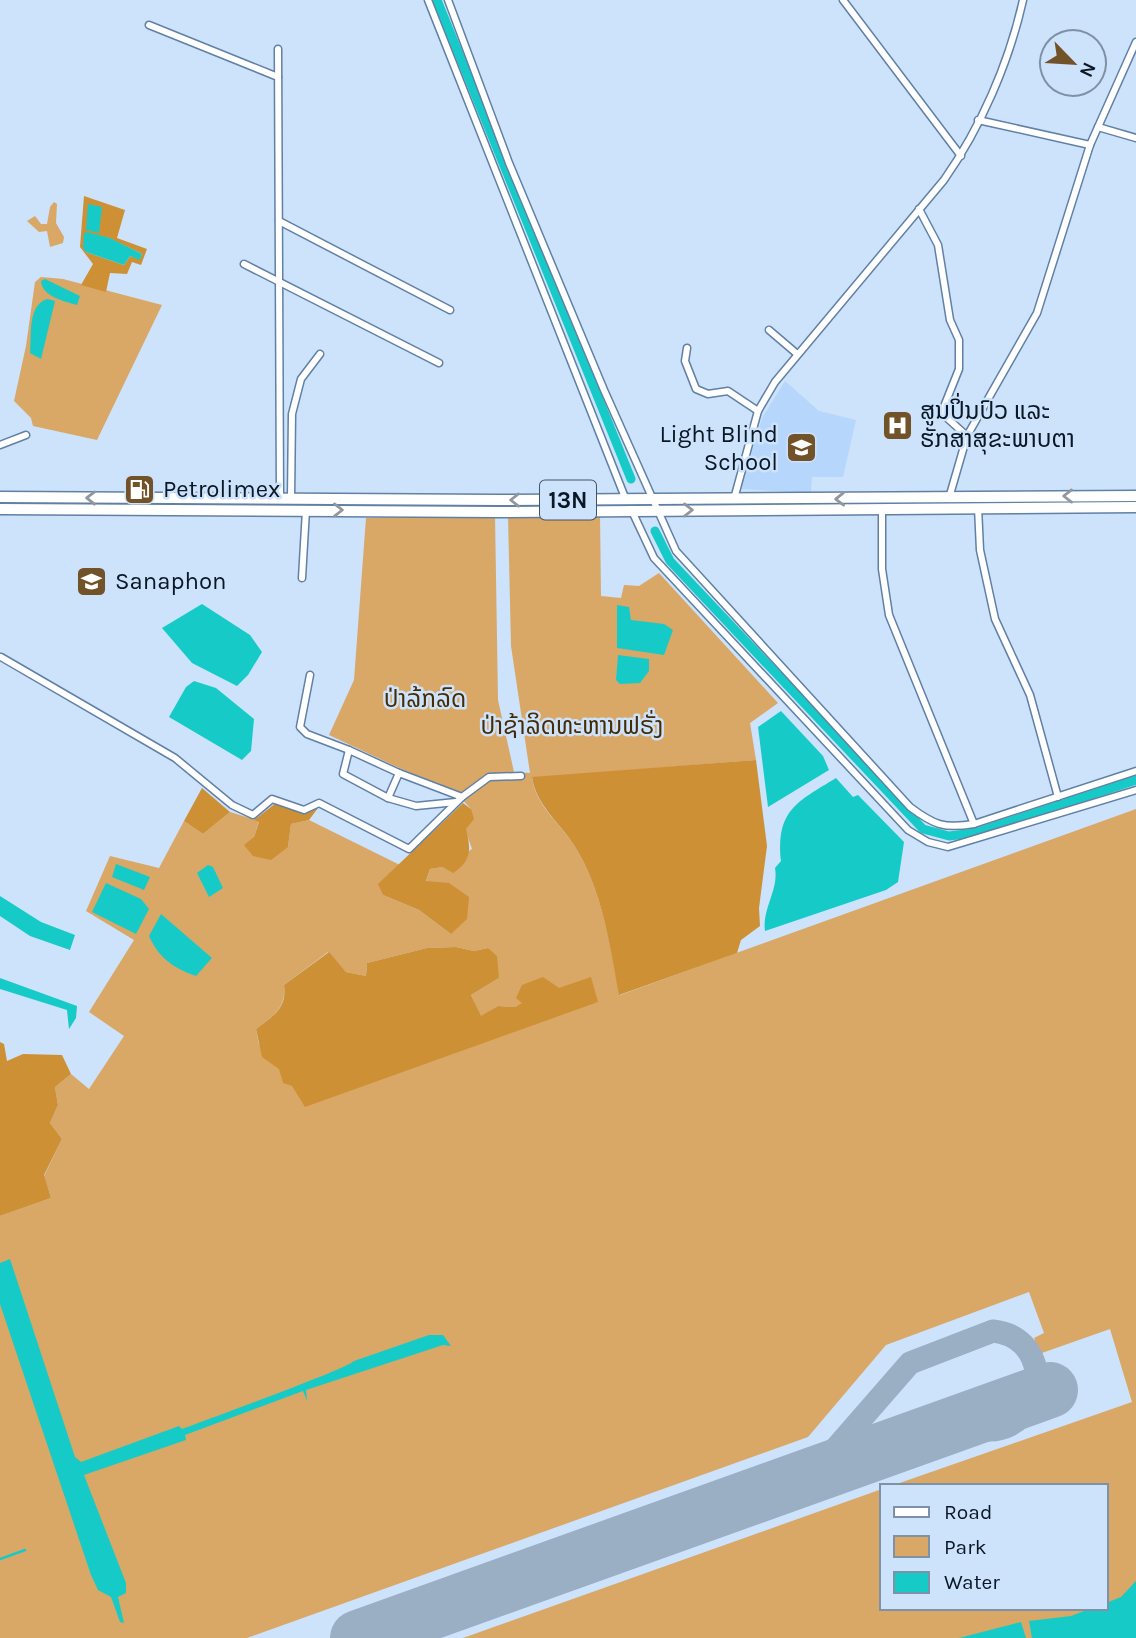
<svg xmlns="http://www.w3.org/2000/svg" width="1136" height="1638" font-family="Karla,'Noto Sans Lao',sans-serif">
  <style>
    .built { fill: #b6d6fc }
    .green { fill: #d9a766; fill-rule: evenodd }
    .forest { fill: #ce9035; fill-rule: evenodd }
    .water { fill: #16cbc7 }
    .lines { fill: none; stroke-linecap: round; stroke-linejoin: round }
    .stream { stroke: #16cbc7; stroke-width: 2.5 }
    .canal { stroke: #16cbc7; stroke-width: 9 }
    .taxiway { stroke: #9aaec4; stroke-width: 23 }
    .runway { stroke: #9aaec4; stroke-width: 56 }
    .minor-casing { stroke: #6080a5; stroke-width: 9 }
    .trunk-casing { stroke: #6080a5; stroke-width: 13 }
    .minor { stroke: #fff; stroke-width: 6 }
    .trunk { stroke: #fff; stroke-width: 10 }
    .oneway { stroke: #91979d }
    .labels { text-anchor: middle; stroke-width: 5; stroke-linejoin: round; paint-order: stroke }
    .shield { fill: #cde2fb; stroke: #445465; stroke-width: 2 }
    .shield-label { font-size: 23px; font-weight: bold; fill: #0a1725 }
    .poi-label { font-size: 24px; fill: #0a1725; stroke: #cde2fb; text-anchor: start }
    .park-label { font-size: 24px; fill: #462c05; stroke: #cde2fb }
  </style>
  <rect width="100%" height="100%" fill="#cde2fb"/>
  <polygon class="built" points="785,381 819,411 856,420 843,477 812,477 811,493 741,489 762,418"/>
  <g class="green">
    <polygon points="54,202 57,204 56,223 64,237 63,243 50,247 47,231 39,232 27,221 35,216 41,224 47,224 50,207"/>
    <polygon points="41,277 63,279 162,305 97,440 33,426 31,418 14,401 26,346 35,282"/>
    <path d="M600,515L601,596L621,598L624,585L639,586L659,573L778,703L750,723L756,760L532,778C536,806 559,822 574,845C602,889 610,945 620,995L1136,809V1638H463L882,1489V1608H1106V1486H891L1132,1402L1110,1329L1039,1354L1034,1338L1044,1333L1029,1292L886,1345L808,1437L247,1638H0V1216L51,1198L44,1176L62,1139L50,1123L58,1105L55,1087L71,1074L89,1089L124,1036L89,1012L134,940L86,911L110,856L159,868L184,821L203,834L230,812L259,821L254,837L288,847L291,824L309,820L400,865L379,884L383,895L419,910L451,934L426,882L430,869L443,867L472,849L465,829L471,809L459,796L329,735L354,680L366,518L495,516L498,700L514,772L530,773L511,646L508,516ZM456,947L474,951L488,948L499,978L471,995L481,1017L498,1006L515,1007L523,1003L598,1002L259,1045L256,1029C274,1015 286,1009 284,985L328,952L346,972L366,976L367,963L427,948Z"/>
  </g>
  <g class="forest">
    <path d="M84,196L125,210L117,238L147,249L141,265L132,262L127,274L110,273L106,292L81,285L93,264L80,247ZM84,233L109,238L142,254L140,259L130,256L124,265L86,252Z"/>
    <path d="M756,760L767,846L759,908L760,926L741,940L737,953L619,995C610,945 602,889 574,845C559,822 536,805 532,777Z"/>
    <polygon points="202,788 230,812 203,834 184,821"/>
    <polygon points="276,803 303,814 318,808 309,820 291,824 288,847 271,860 253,856 244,845 254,837 259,822 254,820"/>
    <path d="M463,803L471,809L474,819L466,829C471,849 472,861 453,873L443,867L430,869L426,881L449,883L469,897L467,919L451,934L419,910L383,895L378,884Z"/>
    <path d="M456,947L474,951L488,948L497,956L499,978L471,995L481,1016L498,1006L515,1007L522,1003L516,998L522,985L543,977L559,988L591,977L598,1002L305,1107L292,1086L283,1083L279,1069L262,1057L256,1029C274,1015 287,1009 284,985L329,952L346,972L366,976L367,963L427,948Z"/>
    <polygon points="0,1042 4,1044 7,1061 23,1054 62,1055 71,1074 55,1087 58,1105 50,1123 62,1139 44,1175 51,1198 0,1216"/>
  </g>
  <g class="water">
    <polygon points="88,204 102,207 99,233 86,230"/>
    <polygon points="87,232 110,238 142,254 140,260 130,256 124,265 86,252 83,248 84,233"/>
    <path d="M45,279L80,296L77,305C63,301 42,296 41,281Z"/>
    <path d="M47,299L55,301L41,359L30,353C32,335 27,306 47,299Z"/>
    <polygon points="202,604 250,635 262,652 248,675 237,686 192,663 162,628"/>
    <polygon points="617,605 629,607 631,620 664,624 673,630 664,655 617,648"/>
    <polygon points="618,655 649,659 649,671 640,683 620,684 616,680"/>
    <polygon points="194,681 216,688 254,719 251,751 242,760 169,717 186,687"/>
    <polygon points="781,711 823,756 829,770 768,807 758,727"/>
    <path d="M836,778L853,797L858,795L904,842L898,882L886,890L765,931C762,908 779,890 775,868L781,861C776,810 797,802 836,778Z"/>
    <polygon points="116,864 150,877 144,890 112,877"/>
    <polygon points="208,865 213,867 223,888 209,897 197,873"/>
    <polygon points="106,883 141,899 149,909 136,934 92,912"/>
    <polygon points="0,896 41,922 75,935 70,950 30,936 0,916"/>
    <path d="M161,914L212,958L196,976C173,968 159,958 149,936Z"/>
    <polygon points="0,978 77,1006 76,1018 69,1029 67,1010 0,989"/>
    <path d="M10,1259L75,1457L81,1462L179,1426L182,1429C205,1420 347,1369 354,1361L429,1335H443L451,1346L443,1345L306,1390L307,1401L303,1391L185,1435L186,1440L84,1475L126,1583V1593L118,1597L124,1623L120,1622L111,1597L98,1590L91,1575L0,1304V1263Z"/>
    <polygon points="1136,1581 1136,1638 1032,1638 1029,1621 1071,1616 1092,1608 1106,1608 1106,1603 1121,1597"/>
    <polygon points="1021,1622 1026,1638 959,1638"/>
  </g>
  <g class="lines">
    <polyline class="stream" points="0,1559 25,1550"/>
    <g class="canal">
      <polyline points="437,0 631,479"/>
      <polyline points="655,531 670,561 923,829 949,836 975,833 1136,780"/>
    </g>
    <path class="taxiway" d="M761,1493L807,1474L822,1464L910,1363L993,1331C1045,1336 1051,1404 1008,1426C988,1436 965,1424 943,1428"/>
    <polyline class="runway" points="358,1638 1050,1390"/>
    <defs>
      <g id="minor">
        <polyline points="428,0 626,500"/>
        <path d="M448,0L509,163L604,390L676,551L910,807C934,825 944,829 974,824L1136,771"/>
        <polyline points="843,0 961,156"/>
        <polyline points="149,25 278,77"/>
        <polyline points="278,49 280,498"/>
        <polyline points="978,120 1090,145"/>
        <polyline points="1098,127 1136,138"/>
        <polyline points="919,209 938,245 950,320 959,340 959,369 943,409 947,418 967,436"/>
        <polyline points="279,221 450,310"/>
        <polyline points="244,264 439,363"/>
        <polyline points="769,330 796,353"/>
        <polyline points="687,348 685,361 696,389 708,394 728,391 758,411"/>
        <polyline points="0,445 26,435"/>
        <polyline points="291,498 292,414 301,379 320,354"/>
        <polyline points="949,498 967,436 1037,313 1090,145 1136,42"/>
        <path d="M734,499L758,411L775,382L944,180C981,127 1009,63 1023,0"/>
        <polyline points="978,507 980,550 995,619 1030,695 1058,797"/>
        <polyline points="631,509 654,558 908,830 928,842 948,847 1136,790"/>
        <polyline points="882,510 882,569 889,615 974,824"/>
        <polyline points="302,578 306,510"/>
        <polyline points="1,657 175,758 232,805 253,815 272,799 304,810 319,803 409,849 462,797 489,777 521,776"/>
        <polyline points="310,675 300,727 307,734 349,750"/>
        <polyline points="388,798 343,774 349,750 399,773"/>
        <polyline points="456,802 416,806 388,798 399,773 462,797"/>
      </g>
      <g id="trunk">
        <polyline points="0,497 498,500 1136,496"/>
        <polyline points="0,509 497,512 1136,507"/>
      </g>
    </defs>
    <use href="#minor" class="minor-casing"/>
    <use href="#trunk" class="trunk-casing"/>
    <use href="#minor" class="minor"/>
    <use href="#trunk" class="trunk"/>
  </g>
  <defs><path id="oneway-chevron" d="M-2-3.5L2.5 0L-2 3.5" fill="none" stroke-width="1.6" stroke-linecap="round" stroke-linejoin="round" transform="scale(1.75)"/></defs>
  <g class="oneway">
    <use href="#oneway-chevron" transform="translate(1068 496) rotate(180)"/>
    <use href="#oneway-chevron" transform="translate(91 498) rotate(-179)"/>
    <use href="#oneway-chevron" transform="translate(840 499) rotate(179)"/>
    <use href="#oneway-chevron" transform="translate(515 500) rotate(180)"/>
    <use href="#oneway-chevron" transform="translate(338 510)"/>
    <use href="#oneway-chevron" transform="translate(688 510)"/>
  </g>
  <defs>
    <symbol id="hospital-square" viewBox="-11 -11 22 22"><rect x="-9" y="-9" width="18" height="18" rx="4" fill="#725228" stroke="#cde2fb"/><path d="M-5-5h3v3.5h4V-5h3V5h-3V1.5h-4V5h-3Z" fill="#fff"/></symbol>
    <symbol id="school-square" viewBox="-11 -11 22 22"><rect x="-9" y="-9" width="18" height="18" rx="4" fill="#725228" stroke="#cde2fb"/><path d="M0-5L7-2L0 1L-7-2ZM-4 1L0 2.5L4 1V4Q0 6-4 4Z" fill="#fff"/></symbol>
    <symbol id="fuel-square" viewBox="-11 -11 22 22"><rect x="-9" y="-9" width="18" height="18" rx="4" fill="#725228" stroke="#cde2fb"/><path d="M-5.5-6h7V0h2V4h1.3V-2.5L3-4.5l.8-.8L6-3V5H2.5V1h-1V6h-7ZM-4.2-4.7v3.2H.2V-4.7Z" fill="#fff"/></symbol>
  </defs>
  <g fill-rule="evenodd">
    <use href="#hospital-square" x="880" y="408" width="35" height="35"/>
    <use href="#school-square" x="784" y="430" width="35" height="35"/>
    <use href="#fuel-square" x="122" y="472" width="35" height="35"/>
    <use href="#school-square" x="74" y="564" width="35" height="35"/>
  </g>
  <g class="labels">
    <rect class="shield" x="540" y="480.5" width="56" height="39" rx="5"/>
    <g class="shield-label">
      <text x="568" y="508">13N</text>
    </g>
    <g class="poi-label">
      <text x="920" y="419">ສູນປິ່ນປົວ ແລະ<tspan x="920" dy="28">ຮັກສາສຸຂະພາບຕາ</tspan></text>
      <text x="778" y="442" text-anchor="end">Light Blind<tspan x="778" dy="28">School</tspan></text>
      <text x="163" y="497">Petrolimex</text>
      <text x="115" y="589">Sanaphon</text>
    </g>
    <g class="park-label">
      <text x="425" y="707">ປ່າລ້ກລົດ</text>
      <text x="572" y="734">ປ່າຊ້າລິດທະຫານຟຣັ່ງ</text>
    </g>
  </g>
  <rect x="880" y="1484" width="228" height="126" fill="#cde2fb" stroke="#7f91a5" stroke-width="2"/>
  <rect x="894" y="1507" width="35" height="10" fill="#ffffff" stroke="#7f91a5" stroke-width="2"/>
  <text x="944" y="1519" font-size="21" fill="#0a1725">Road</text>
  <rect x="894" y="1536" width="35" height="21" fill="#d9a766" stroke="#7f91a5" stroke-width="2"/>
  <text x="944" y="1554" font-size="21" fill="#0a1725">Park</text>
  <rect x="894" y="1572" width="35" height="21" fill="#16cbc7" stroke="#7f91a5" stroke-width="2"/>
  <text x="944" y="1589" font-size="21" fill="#0a1725">Water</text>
  <g transform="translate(1073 63) rotate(115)"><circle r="33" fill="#cde2fb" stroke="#7f91a5" stroke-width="2"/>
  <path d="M0-5L12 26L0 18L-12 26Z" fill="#725228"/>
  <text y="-10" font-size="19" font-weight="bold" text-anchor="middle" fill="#0a1725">N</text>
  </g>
</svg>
